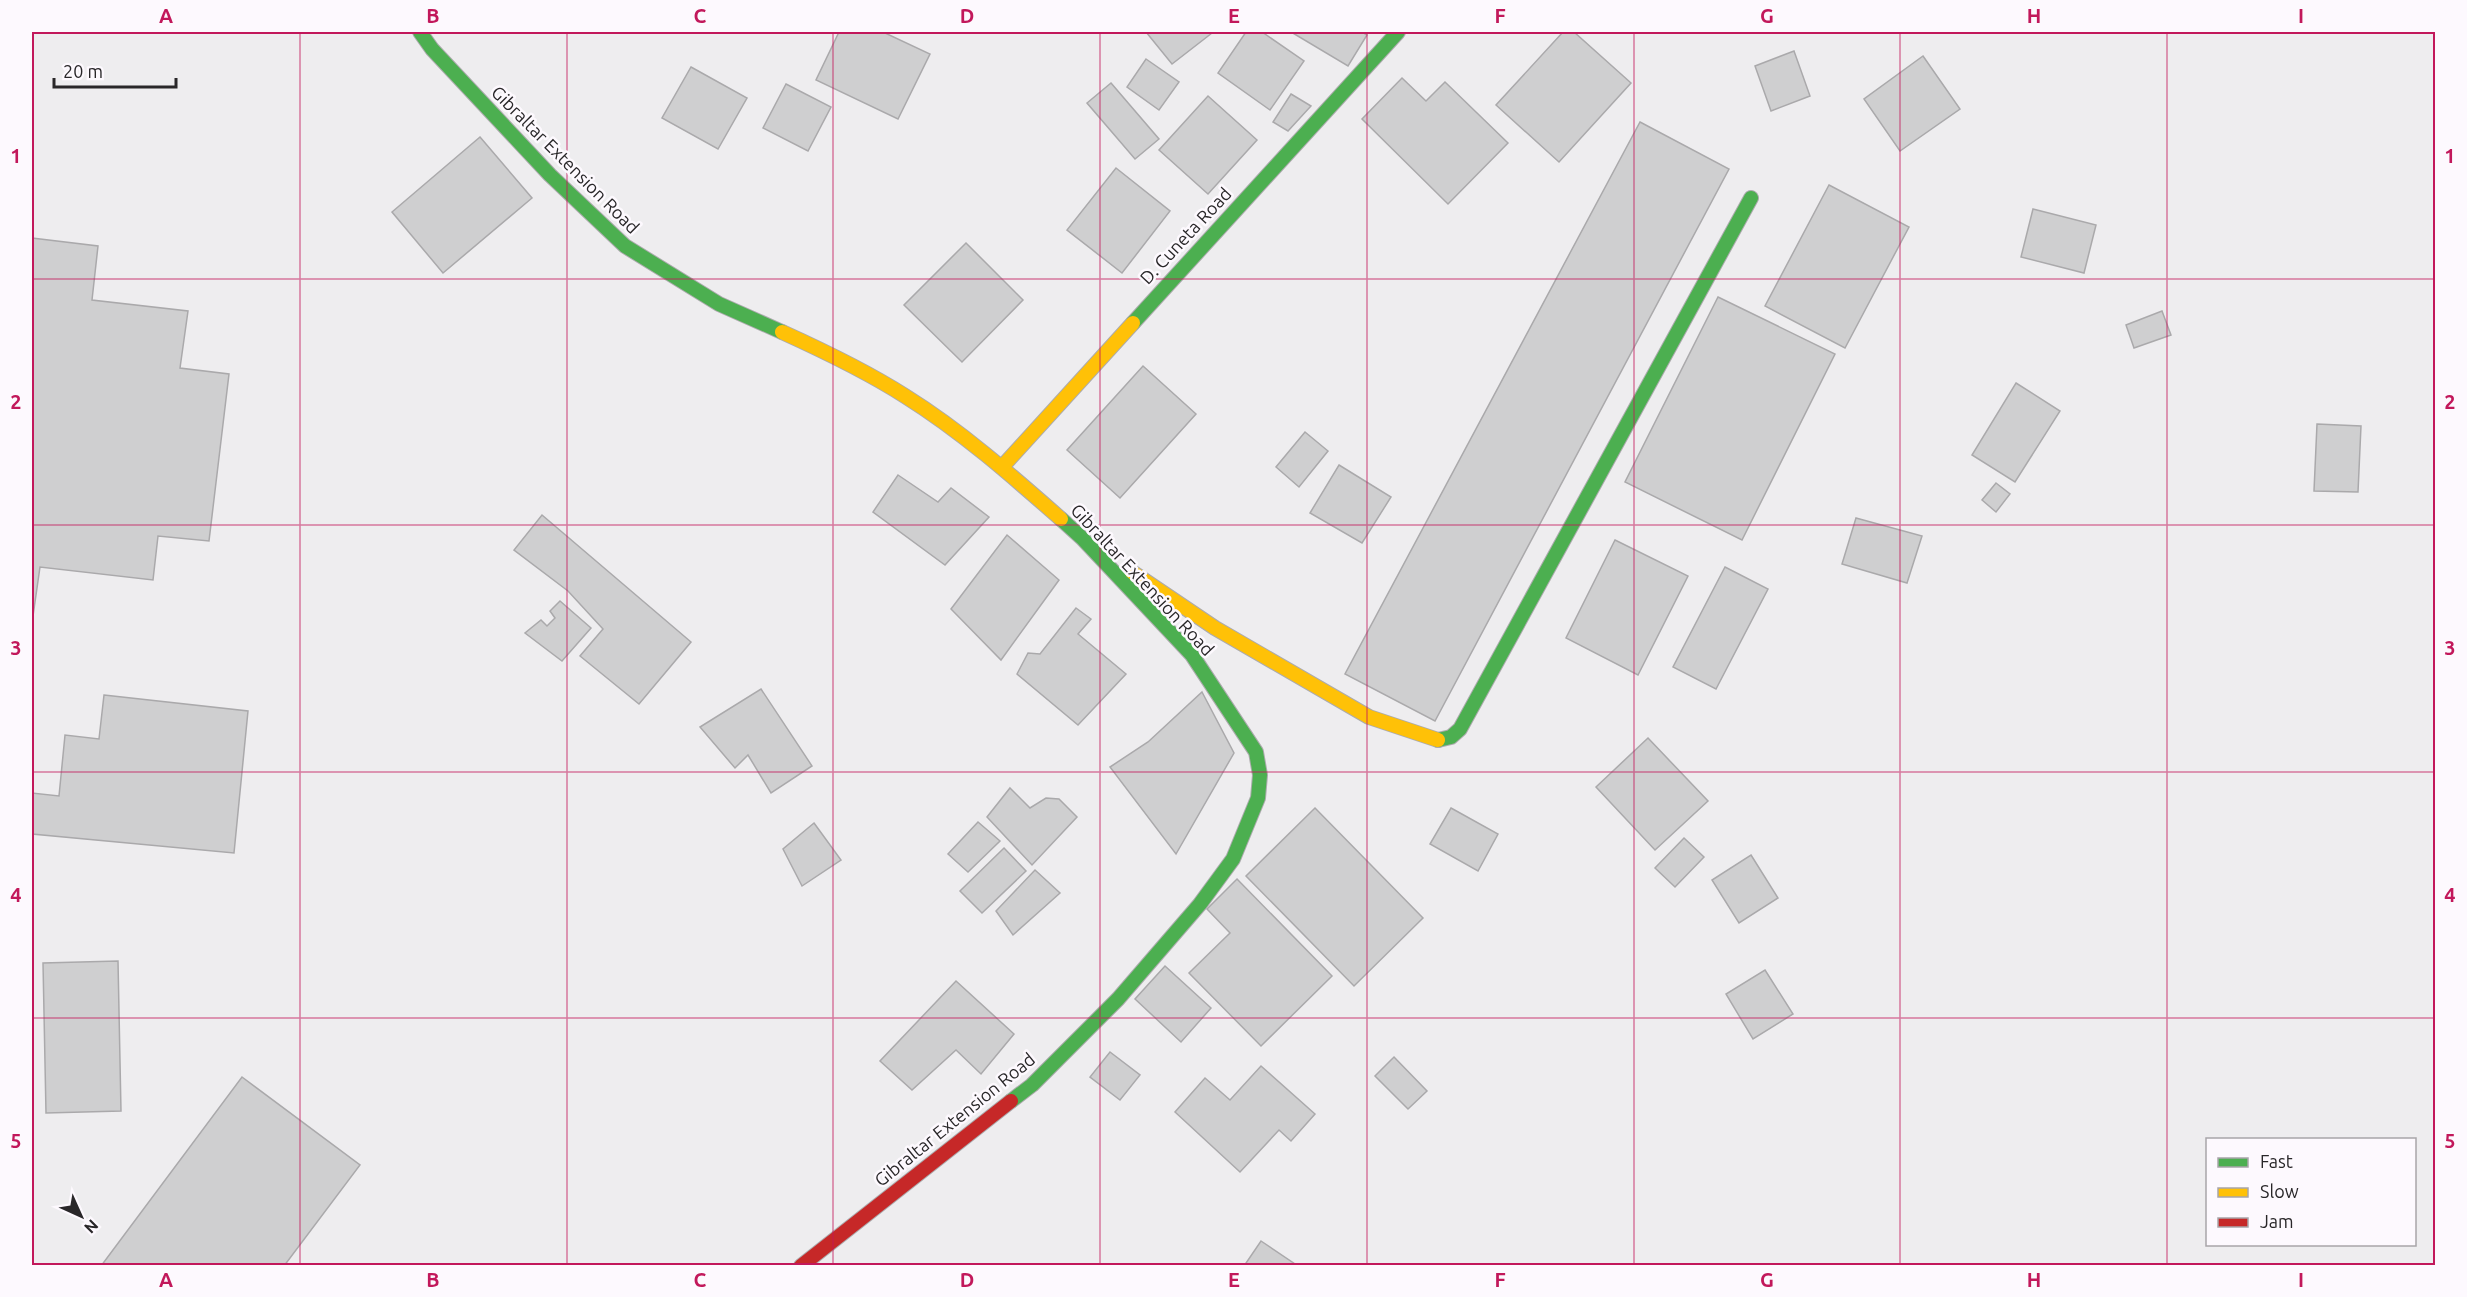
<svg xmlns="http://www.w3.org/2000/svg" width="2467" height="1297" font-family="Ubuntu,sans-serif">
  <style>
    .building { fill: #cfcfd0; stroke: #aaa9ab; stroke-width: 1.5 }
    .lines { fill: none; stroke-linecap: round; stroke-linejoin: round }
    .fast-casing { stroke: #acabad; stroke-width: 16 }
    .slow-casing { stroke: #acabad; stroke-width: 16 }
    .jam-casing { stroke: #acabad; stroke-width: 16 }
    .fast { stroke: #4caf50; stroke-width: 14 }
    .slow { stroke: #ffc107; stroke-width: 14 }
    .jam { stroke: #c62828; stroke-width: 14 }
    .grid { fill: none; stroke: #c2185b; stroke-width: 1.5; stroke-opacity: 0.55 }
    .labels { text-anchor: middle; stroke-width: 5; stroke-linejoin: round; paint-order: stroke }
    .street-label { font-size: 18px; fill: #292729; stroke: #fdf9fe }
    .neatline { fill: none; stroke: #c2185b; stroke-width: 2 }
    .grid-label { font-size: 20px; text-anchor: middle; font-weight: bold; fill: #c2185b }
  </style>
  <rect width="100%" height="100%" fill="#eeedef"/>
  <g class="building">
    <polygon points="839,32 883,32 930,54 898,119 816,80"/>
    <polygon points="1146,32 1211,32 1212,33 1172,64"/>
    <polygon points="1246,32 1262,32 1304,61 1270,110 1218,73"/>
    <polygon points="1291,32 1362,32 1367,35 1348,66"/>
    <polygon points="1563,32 1574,32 1631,83 1559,162 1496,105"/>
    <polygon points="1794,51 1810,96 1771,111 1755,66"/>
    <polygon points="1923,56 1960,109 1900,151 1864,99"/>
    <polygon points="1146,59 1179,82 1159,110 1127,87"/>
    <polygon points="691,67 747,98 718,149 662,118"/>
    <polygon points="1402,78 1426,101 1445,82 1508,143 1448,204 1362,119"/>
    <polygon points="1111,83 1159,139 1135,159 1087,103"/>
    <polygon points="786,84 831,107 808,151 763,128"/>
    <polygon points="1291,94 1311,106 1288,131 1273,122"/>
    <polygon points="1208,96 1257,140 1208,194 1159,150"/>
    <polygon points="1640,122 1729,169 1435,721 1345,674"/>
    <polygon points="480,137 532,198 443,273 392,212"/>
    <polygon points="1116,168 1170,211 1122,273 1067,230"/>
    <polygon points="1829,185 1909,227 1845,348 1765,306"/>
    <polygon points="2033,209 2096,225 2084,273 2021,257"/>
    <polygon points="32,238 98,246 92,300 188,311 180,368 229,374 209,541 158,536 153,580 40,567 33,616"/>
    <polygon points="966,243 1023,300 962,362 904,305"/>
    <polygon points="1718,297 1835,354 1742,540 1625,482"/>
    <polygon points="2162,311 2171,335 2134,348 2126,325"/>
    <polygon points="1143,366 1196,414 1120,498 1067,450"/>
    <polygon points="2016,383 2060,411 2015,482 1972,455"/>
    <polygon points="2317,424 2361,426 2358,492 2314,491"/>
    <polygon points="1305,432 1328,451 1299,487 1276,467"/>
    <polygon points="1339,465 1391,497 1362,543 1310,513"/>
    <polygon points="898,475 938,502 951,488 989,517 945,565 873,512"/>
    <polygon points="1996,483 2010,494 1996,512 1982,500"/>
    <polygon points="542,515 691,642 639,704 580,656 603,629 568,591 514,550"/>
    <polygon points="1856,518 1922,536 1907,583 1842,564"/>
    <polygon points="1007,535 1059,580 1001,660 951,609"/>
    <polygon points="1615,540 1688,576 1638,675 1566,638"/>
    <polygon points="1725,567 1768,589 1716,689 1673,667"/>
    <polygon points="560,601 591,628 562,661 525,633 541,620 547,626 555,618 550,611"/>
    <polygon points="1076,608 1091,619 1078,634 1126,674 1078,725 1017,674 1028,653 1040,654"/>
    <polygon points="761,689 812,766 771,793 748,755 735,768 700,727"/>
    <polygon points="1202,692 1234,753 1176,854 1110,767 1148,742"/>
    <polygon points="104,695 248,711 234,853 32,834 32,793 59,796 65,735 99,739"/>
    <polygon points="1648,738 1708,801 1655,850 1596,787"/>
    <polygon points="1010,788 1030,808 1046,798 1059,799 1077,817 1032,865 987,817"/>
    <polygon points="1315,808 1423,918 1354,986 1246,876"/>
    <polygon points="1451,808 1498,834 1478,871 1430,844"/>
    <polygon points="978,822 1000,841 968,872 948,854"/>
    <polygon points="814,823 841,860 802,886 783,849"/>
    <polygon points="1684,838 1704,857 1675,887 1655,868"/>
    <polygon points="1004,848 1026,871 982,913 960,891"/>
    <polygon points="1751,855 1778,898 1739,923 1712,880"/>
    <polygon points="1035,870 1060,893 1013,935 996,911"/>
    <polygon points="1237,879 1332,976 1261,1046 1189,973 1230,933 1207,909"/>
    <polygon points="118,961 121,1111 46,1113 43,963"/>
    <polygon points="1165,966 1211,1008 1181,1042 1135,999"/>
    <polygon points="1765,970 1793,1014 1753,1039 1726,994"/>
    <polygon points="956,981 1014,1034 981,1074 956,1050 912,1090 880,1061"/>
    <polygon points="1110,1052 1140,1075 1120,1100 1090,1077"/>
    <polygon points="1394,1057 1427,1091 1408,1109 1375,1076"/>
    <polygon points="1261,1066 1315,1114 1291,1141 1279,1130 1240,1172 1175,1112 1205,1078 1230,1100"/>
    <polygon points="242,1077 360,1165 284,1266 101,1266"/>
    <polygon points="1261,1241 1298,1266 1244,1266"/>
  </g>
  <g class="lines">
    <defs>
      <g id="fast">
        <polyline points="420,32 432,49 550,175 625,246 719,304 782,332"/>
        <polyline points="1133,323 1398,32"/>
        <polyline points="1438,740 1451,737 1460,729 1751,198"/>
        <polyline points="1011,1101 1032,1085 1118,999 1200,904 1233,859 1258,798 1260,775 1256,752 1192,655 1082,538 1061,519"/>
      </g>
      <g id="slow">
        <path d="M782,332C824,351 866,371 905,396C961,431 1011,475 1061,519"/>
        <polyline points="1002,467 1133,323"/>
        <polyline points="1132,572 1215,628 1369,717 1438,740"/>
      </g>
      <polyline id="jam" points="801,1266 1011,1101"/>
    </defs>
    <use href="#fast" class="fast-casing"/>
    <use href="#slow" class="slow-casing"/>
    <use href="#jam" class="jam-casing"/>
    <use href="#fast" class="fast"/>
    <use href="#slow" class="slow"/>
    <use href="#jam" class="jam"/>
  </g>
  <path class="grid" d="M300,32V1266M567,32V1266M833,32V1266M1100,32V1266M1367,32V1266M1634,32V1266M1900,32V1266M2167,32V1266M32,279H2436M32,525H2436M32,772H2436M32,1018H2436"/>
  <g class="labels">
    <g class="street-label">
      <text transform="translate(565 160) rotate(45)" y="6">Gibraltar Extension Road</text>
      <text transform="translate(1186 236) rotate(-47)" y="6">D. Cuneta Road</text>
      <text transform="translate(1142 580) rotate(47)" y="6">Gibraltar Extension Road</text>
      <text transform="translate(955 1120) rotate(-39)" y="6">Gibraltar Extension Road</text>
    </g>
  </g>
  <rect width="2467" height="1297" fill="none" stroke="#fdf9fe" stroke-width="66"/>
  <rect x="2206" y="1138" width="210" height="108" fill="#fdf9fe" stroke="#a8a5a9" stroke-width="1.5"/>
  <rect x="2218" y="1158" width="30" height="9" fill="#4caf50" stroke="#a8a5a9" stroke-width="1.5"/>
  <text x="2260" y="1168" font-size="18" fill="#292729">Fast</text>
  <rect x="2218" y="1188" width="30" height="9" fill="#ffc107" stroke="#a8a5a9" stroke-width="1.5"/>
  <text x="2260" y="1198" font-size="18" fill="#292729">Slow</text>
  <rect x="2218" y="1218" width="30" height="9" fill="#c62828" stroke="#a8a5a9" stroke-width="1.5"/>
  <text x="2260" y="1228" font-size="18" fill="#292729">Jam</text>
  <g transform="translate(81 1216) rotate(135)" stroke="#fdf9fe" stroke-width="4.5" paint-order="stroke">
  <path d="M0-4.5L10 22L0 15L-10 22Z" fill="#292729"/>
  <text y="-9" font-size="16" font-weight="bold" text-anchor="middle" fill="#292729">N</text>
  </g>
  <path d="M54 78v9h122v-9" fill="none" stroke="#292729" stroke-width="3"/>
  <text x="63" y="78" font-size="18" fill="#292729" stroke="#fdf9fe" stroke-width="4.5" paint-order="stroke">20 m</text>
  <rect x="33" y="33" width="2401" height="1231" class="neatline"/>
  <g class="grid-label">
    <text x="166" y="23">A</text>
    <text x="433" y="23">B</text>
    <text x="700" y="23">C</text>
    <text x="967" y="23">D</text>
    <text x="1234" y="23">E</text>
    <text x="1500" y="23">F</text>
    <text x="1767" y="23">G</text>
    <text x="2034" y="23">H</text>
    <text x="2301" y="23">I</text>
    <text x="16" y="163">1</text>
    <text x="2450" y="163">1</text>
    <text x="16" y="409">2</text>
    <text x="2450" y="409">2</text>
    <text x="16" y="655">3</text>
    <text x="2450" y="655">3</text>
    <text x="16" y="902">4</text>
    <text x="2450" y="902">4</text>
    <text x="16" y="1148">5</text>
    <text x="2450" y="1148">5</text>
    <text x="166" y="1287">A</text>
    <text x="433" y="1287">B</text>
    <text x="700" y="1287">C</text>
    <text x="967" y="1287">D</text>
    <text x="1234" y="1287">E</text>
    <text x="1500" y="1287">F</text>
    <text x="1767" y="1287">G</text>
    <text x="2034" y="1287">H</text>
    <text x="2301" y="1287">I</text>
  </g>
</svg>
